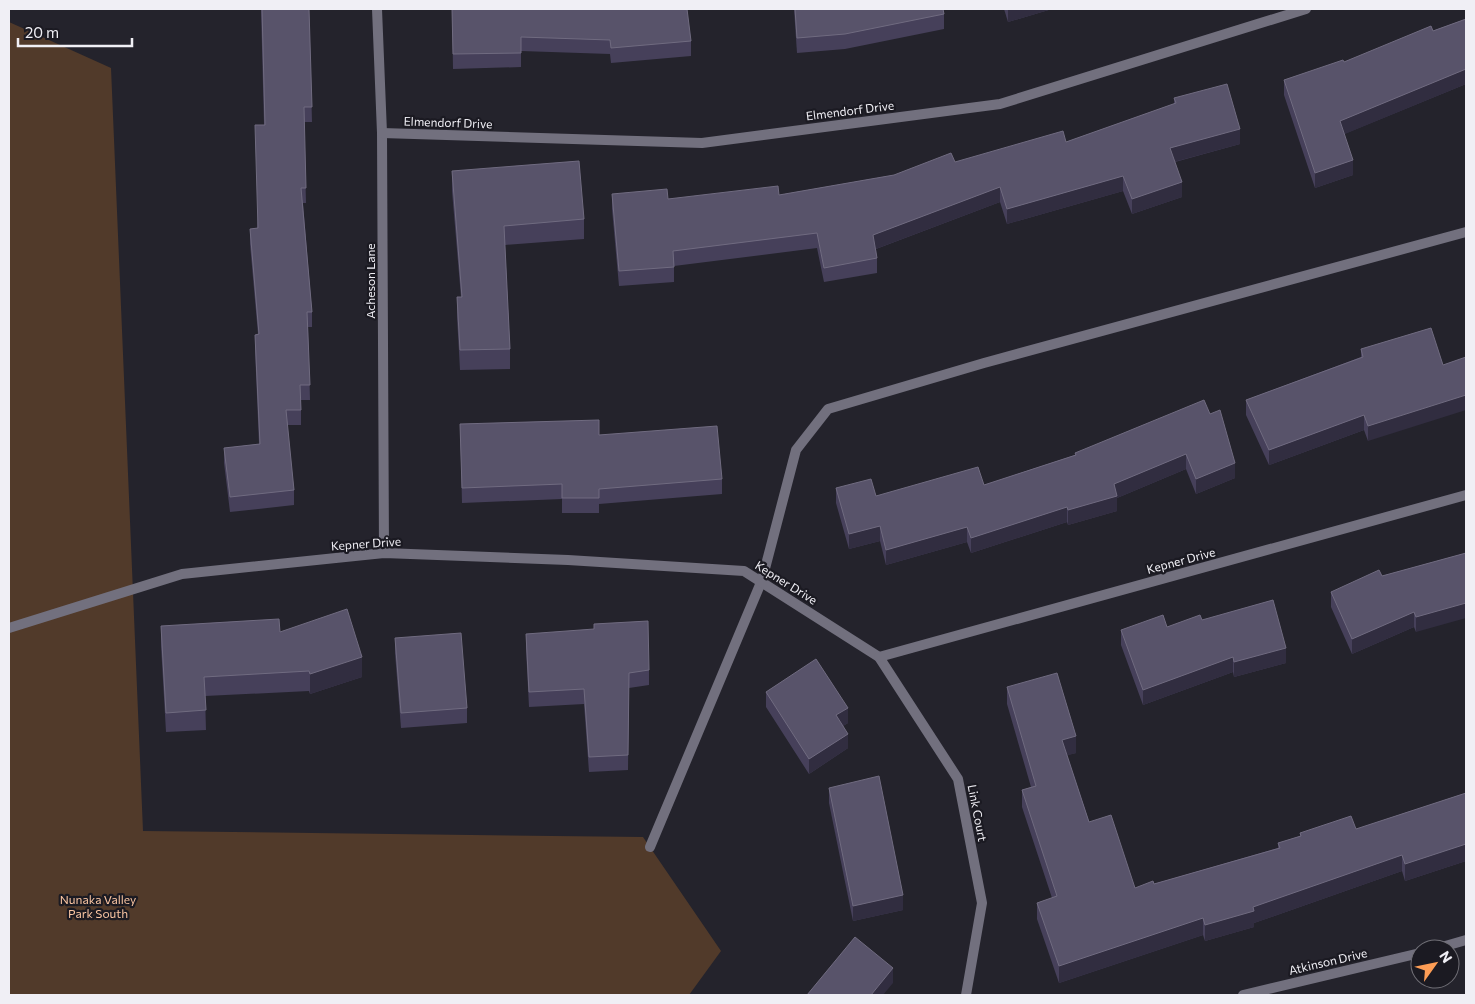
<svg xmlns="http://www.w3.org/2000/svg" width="1475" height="1004" font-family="Commissioner,sans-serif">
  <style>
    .green { fill: #513a2a }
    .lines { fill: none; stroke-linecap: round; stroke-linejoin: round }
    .service { stroke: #72707e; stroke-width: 10 }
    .minor { stroke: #72707e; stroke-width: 10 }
    .wall { fill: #46405a }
    .shaded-wall { fill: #312d40 }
    .building { fill: #58536a; stroke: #706b80 }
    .labels { text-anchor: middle; stroke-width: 4.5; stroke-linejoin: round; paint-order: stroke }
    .street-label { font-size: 12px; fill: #f0eff5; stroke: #1b1a22 }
    .park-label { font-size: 12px; fill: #fbc6a3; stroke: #1b1a22 }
  </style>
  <rect width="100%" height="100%" fill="#24232c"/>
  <polygon class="green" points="9,22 111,68 143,831 643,837 721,951 689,995 9,995"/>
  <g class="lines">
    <polyline class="service" points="650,847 762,580 796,450 828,409 984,363 1466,232"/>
    <g class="minor">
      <polyline points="377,9 382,133 384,553"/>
      <polyline points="382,133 702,143 1000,104 1306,9"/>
      <polyline points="9,628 182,574 384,553 568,560 744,571 879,657 958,779 982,903 966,995"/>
      <polyline points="879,657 1466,495"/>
      <polyline points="1435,949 1466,940"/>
      <polyline points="1243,995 1420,953"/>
    </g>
  </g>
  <g class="wall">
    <polygon points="256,9 309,9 312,122 304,122 306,203 303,203 312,312 312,327 308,327 310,400 301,400 301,425 287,425 294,490 294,505 230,512 224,463 224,448 259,444 255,350 255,335 258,334 250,244 250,229 257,228 264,125 261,10 256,10"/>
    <polygon points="452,9 691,41 691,56 611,63 610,54 521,51 521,67 453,69"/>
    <polygon points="794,9 943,9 944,14 944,29 845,49 797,53"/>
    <polygon points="1004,9 1052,9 1008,22"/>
    <polygon points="1466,19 1466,84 1344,134 1353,175 1315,188 1284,95 1284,80 1344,62"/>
    <polygon points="1174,98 1240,144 1175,162 1182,197 1132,214 1123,191 1007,224 1000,202 876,249 877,258 877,273 824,282 817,248 674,266 674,282 619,286 612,209 612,194 668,199 779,195 894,175 955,162 1066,142 1174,104"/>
    <polygon points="452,171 584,219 584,239 505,245 510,349 510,369 460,370 457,317 457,297 461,297 452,191"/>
    <polygon points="1431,328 1368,441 1364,430 1269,465 1246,415 1246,400 1361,357 1361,349"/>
    <polygon points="1210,414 1235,478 1196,494 1186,469 1117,498 1117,511 1068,525 1067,522 971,553 967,542 886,565 880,541 849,549 836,503 836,488 876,496 984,485 1075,455 1075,453"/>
    <polygon points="460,424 599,435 722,479 722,494 599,504 599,513 562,513 562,499 462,503"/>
    <polygon points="1466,553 1416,632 1414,627 1352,654 1331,607 1331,592 1382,576"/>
    <polygon points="1202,620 1286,663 1234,677 1233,672 1143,705 1121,645 1121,630 1167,627"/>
    <polygon points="161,626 280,632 362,677 310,694 309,691 205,696 206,730 166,732 161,646"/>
    <polygon points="526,634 649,670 649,685 629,688 628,770 589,772 584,704 529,707 526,649"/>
    <polygon points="395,638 467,708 467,723 401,728 395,653"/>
    <polygon points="1007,687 1076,753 1067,755 1089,822 1135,888 1154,884 1278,848 1278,843 1300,836 1300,833 1356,829 1466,793 1466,861 1405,881 1402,871 1254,923 1254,927 1205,941 1203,935 1059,983 1037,919 1037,903 1052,898 1022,807 1022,790 1031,787 1007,704"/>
    <polygon points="766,692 848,723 843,726 848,748 809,774 766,707"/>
    <polygon points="829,788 903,910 853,921 829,803"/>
  </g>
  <g class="shaded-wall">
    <polygon points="1008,9 1052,9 1008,22"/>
    <polygon points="1466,69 1466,84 1340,136 1340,121"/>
    <polygon points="1240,129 1240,144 1170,163 1170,148"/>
    <polygon points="1353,160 1353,175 1315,188 1315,173"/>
    <polygon points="1123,176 1123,191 1007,224 1007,209"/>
    <polygon points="1182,182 1182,197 1132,214 1132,199"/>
    <polygon points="1000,187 1000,202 873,250 873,235"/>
    <polygon points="1466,395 1466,410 1368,441 1368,426"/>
    <polygon points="1364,415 1364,430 1269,465 1269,450"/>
    <polygon points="1186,454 1186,469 1117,498 1117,511 1068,525 1068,510 1114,484"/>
    <polygon points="1235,463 1235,478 1196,494 1196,479"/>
    <polygon points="1067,507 1067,522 971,553 971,538"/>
    <polygon points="880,526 880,541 849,549 849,534"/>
    <polygon points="967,527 967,542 886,565 886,550"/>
    <polygon points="1466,603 1466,618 1416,632 1416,617"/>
    <polygon points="1414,612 1414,627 1352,654 1352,639"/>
    <polygon points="1286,648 1286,663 1234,677 1234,662"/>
    <polygon points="362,657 362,677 310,694 310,674"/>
    <polygon points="1233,657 1233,672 1143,705 1143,690"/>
    <polygon points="848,708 848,723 836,730 836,715"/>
    <polygon points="848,734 848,748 809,774 809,759"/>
    <polygon points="1076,736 1076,753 1062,757 1062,740"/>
    <polygon points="1466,844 1466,861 1405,881 1405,864"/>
    <polygon points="1402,855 1402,871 1254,923 1254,927 1205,941 1205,925 1253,907"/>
    <polygon points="903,895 903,910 853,921 853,906"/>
    <polygon points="1203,918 1203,935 1059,983 1059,966"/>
    <polygon points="893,968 893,983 883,995 871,995"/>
  </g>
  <g class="building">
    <polygon points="262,9 309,9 312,107 304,107 306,188 301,188 312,312 307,312 310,385 300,385 301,410 286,410 294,490 230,497 224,448 260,444 255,335 259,334 250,229 258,228 255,125 265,125"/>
    <polygon points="452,9 687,9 691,41 611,48 610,40 521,37 521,53 453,54"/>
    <polygon points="795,9 943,9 944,14 845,34 797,38"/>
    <polygon points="1466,19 1466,69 1340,121 1353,160 1315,173 1284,80 1343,60 1344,62 1431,26 1433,31"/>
    <polygon points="1227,84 1240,129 1170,148 1182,182 1132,199 1123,176 1007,209 1000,187 873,235 877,258 824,268 817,233 673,251 674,267 619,271 612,194 667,189 668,199 778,186 779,195 894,175 951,153 955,162 1063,131 1066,142 1176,103 1174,98"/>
    <polygon points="579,161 584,219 504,226 510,349 460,350 457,297 462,297 452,171"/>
    <polygon points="1431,328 1443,365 1466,357 1466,395 1368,426 1364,415 1269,450 1246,400 1363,357 1361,349"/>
    <polygon points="1204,400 1210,414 1220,410 1235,463 1196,479 1186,454 1114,484 1117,496 1068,510 1067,507 971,538 967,527 886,550 880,526 849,534 836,488 871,479 876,496 978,467 984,485 1076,455 1075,453"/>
    <polygon points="599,420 599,435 717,426 722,479 599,489 599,498 562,498 562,484 462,488 460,424"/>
    <polygon points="1466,553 1466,603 1416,617 1414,612 1352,639 1331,592 1379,570 1382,576"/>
    <polygon points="1273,600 1286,648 1234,662 1233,657 1143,690 1121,630 1163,615 1167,627 1200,615 1202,620"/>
    <polygon points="347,609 362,657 310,674 309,671 204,677 206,710 166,713 161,626 279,619 280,632"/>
    <polygon points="648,621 649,670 629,673 628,755 589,757 584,689 529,692 526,634 594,629 594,624"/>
    <polygon points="461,633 467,708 401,713 395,638"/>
    <polygon points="816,659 848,708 836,715 848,734 809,759 766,692"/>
    <polygon points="1057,673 1076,736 1062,740 1089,822 1111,815 1135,888 1153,881 1154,884 1280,848 1278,843 1301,836 1300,833 1351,816 1356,829 1466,793 1466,844 1405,864 1402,855 1253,907 1254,911 1205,925 1203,918 1059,966 1037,903 1057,896 1022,790 1036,786 1007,687"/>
    <polygon points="879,776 903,895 853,906 829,788"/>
    <polygon points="855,937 893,968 871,995 807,995"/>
  </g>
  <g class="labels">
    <g class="street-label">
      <text transform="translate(850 111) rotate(-7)" y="4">Elmendorf Drive</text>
      <text transform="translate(448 123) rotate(2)" y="4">Elmendorf Drive</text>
      <text transform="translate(371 281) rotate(-90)" y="4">Acheson Lane</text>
      <text transform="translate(366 544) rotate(-4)" y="4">Kepner Drive</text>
      <text transform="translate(1181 561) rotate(-15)" y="4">Kepner Drive</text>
      <text transform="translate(786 583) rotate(32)" y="4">Kepner Drive</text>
      <text transform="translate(977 813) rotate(79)" y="4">Link Court</text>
      <text transform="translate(1328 962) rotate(-13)" y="4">Atkinson Drive</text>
    </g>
    <g class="park-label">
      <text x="98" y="904">Nunaka Valley<tspan x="98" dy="14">Park South</tspan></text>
    </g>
  </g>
  <rect width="1475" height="1004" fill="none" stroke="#f0eff5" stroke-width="20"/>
  <g transform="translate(1435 964) rotate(57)"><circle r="24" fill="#1b1a22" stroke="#706f76"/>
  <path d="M0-4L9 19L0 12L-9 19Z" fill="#fd9d55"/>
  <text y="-8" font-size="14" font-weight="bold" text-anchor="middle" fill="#f0eff5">N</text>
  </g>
  <path d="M18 38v8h114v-8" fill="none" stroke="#f0eff5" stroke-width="2.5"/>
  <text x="25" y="38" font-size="15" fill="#f0eff5" stroke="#1b1a22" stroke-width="4" paint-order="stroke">20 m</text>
</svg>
